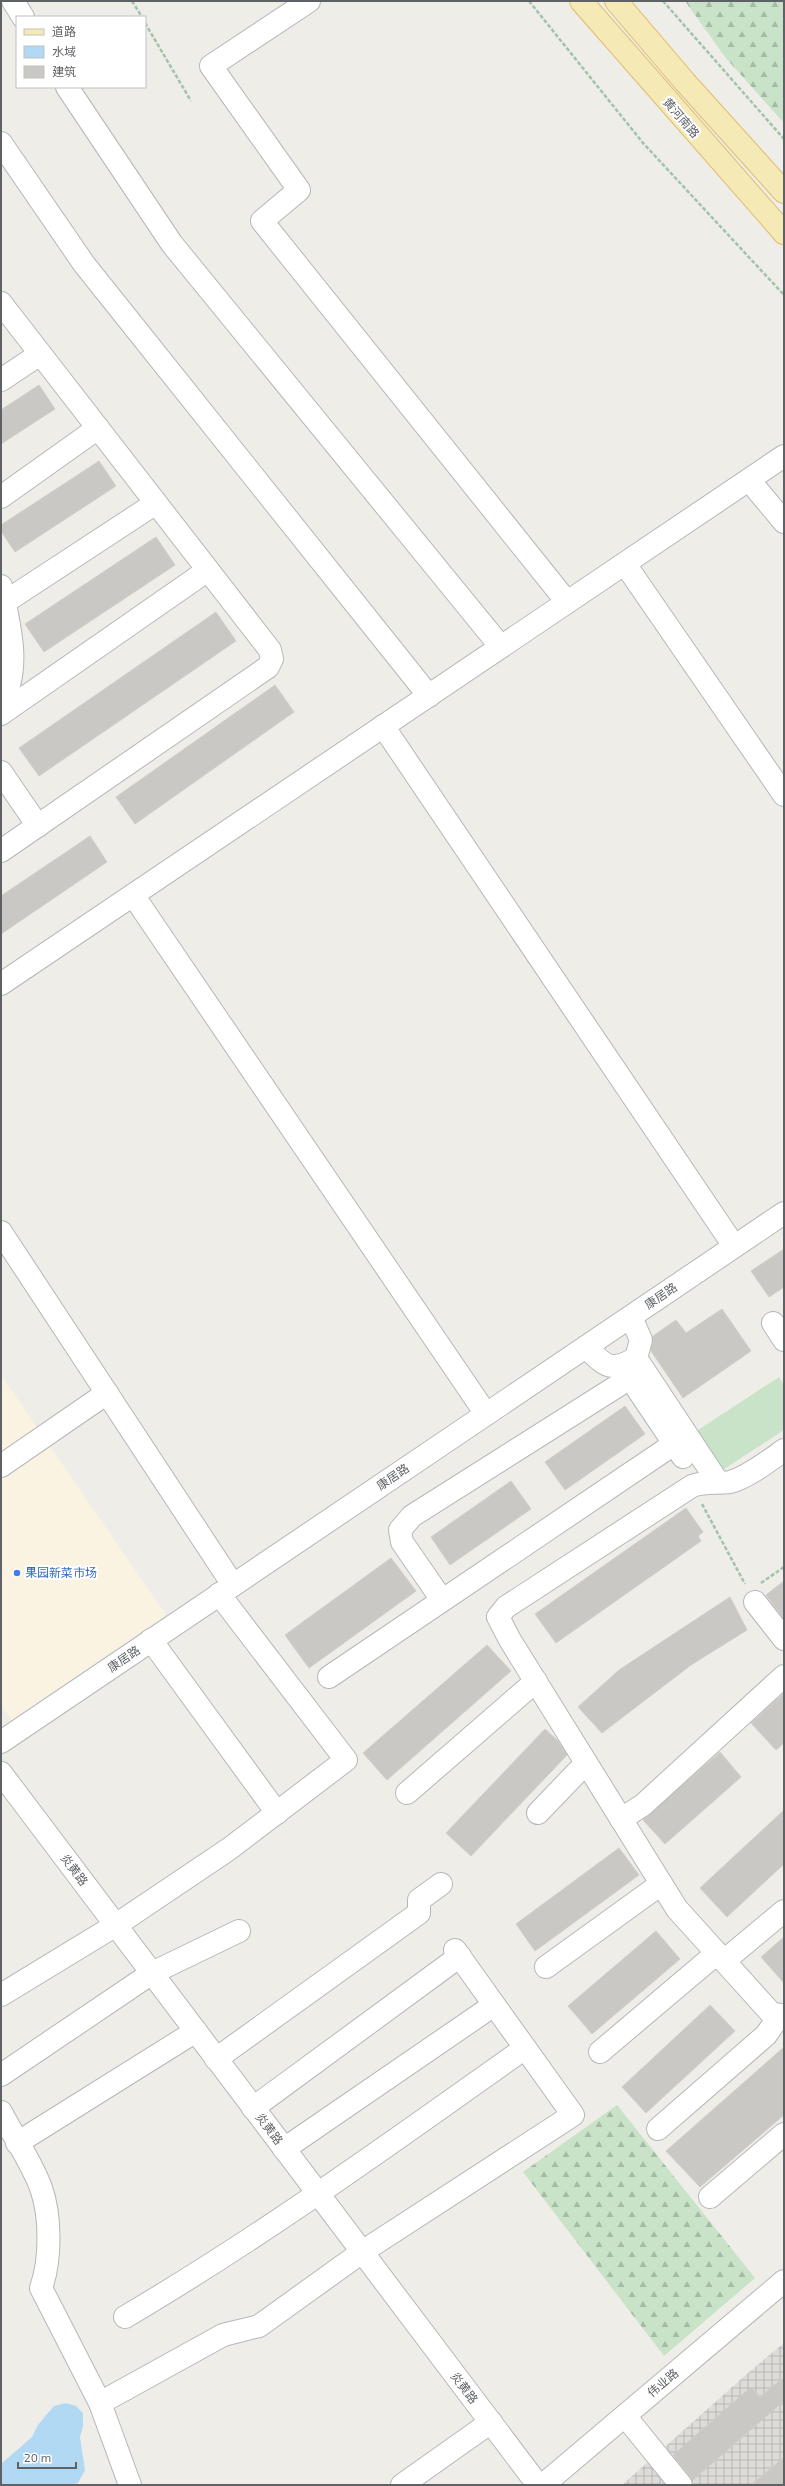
<svg xmlns="http://www.w3.org/2000/svg" width="785" height="2486" font-family="'Exo 2','Noto Sans SC',sans-serif">
  <style>
    .commercial { fill: #faf3e1 }
    .industrial { fill: url(#industrial-grid) }
    .forest { fill: url(#forest-firs) }
    .garden { fill: #c8e3c7 }
    .water { fill: #b2d9f4 }
    .building { fill: #cac8c4; stroke: #d3cec6 }
    .lines { fill: none; stroke-linecap: round; stroke-linejoin: round }
    .minor-casing { stroke: #b4b7ba; stroke-width: 24 }
    .major-casing { stroke: #e0bc6f; stroke-width: 24 }
    .path { stroke: #a1c3aa; stroke-width: 2.5; stroke-dasharray: 4 2; stroke-linecap: butt }
    .minor { stroke: #fff; stroke-width: 22 }
    .major { stroke: #f5e9b6; stroke-width: 22 }
    .shop-dot { fill: #3f7fe0; stroke: #fff; stroke-width: 1.5 }
    .labels { text-anchor: middle; stroke-width: 4; stroke-linejoin: round; paint-order: stroke }
    .street-label { font-size: 12px; fill: #5f6265; stroke: #fff }
    .shop-label { font-size: 12px; fill: #366cbe; stroke: #fff; text-anchor: start }
  </style>
  <defs>
    <pattern id="industrial-grid" width="8" height="8" patternUnits="userSpaceOnUse"><rect width="8" height="8" fill="#dedcd9"/><path d="M0 4h8M4 0v8" fill="none" stroke="#b7b6b4"/></pattern>
    <pattern id="forest-firs" width="22" height="20" patternUnits="userSpaceOnUse"><rect width="22" height="20" fill="#c8e3c7"/><path d="M5 1l3.5 6h-7zM16 11l3.5 6h-7z" fill="#a6bba5"/></pattern>
  </defs>
  <rect width="100%" height="100%" fill="#efede7"/>
  <polygon class="commercial" points="1,1375 166,1615 12,1720 1,1706"/>
  <polygon class="industrial" points="784,2343 784,2485 622,2485 748,2373"/>
  <g class="forest">
    <polygon points="685,1 784,1 784,123 725,57"/>
    <polygon points="617,2105 755,2278 664,2356 523,2172"/>
  </g>
  <polygon class="garden" points="779,1377 784,1385 784,1430 718,1473 692,1434"/>
  <polygon class="water" points="66,2403 76,2406 83,2413 83,2426 80,2437 85,2470 78,2483 71,2485 1,2485 1,2464 32,2437 38,2425 54,2406"/>
  <g class="building">
    <polygon points="39,385 55,409 1,444 1,410"/>
    <polygon points="99,461 116,486 15,552 1,531 1,525"/>
    <polygon points="156,537 175,565 44,652 25,624"/>
    <polygon points="216,612 236,641 39,776 19,748"/>
    <polygon points="275,685 294,712 135,824 116,797"/>
    <polygon points="90,836 107,862 1,934 1,896"/>
    <polygon points="784,1249 784,1287 769,1297 751,1271"/>
    <polygon points="722,1309 751,1351 683,1398 651,1351 653,1336 676,1320 686,1333"/>
    <polygon points="625,1406 645,1434 565,1490 545,1462"/>
    <polygon points="511,1481 531,1509 450,1565 431,1537"/>
    <polygon points="686,1508 703,1532 698,1536 701,1541 556,1643 535,1614"/>
    <polygon points="391,1558 416,1591 309,1668 285,1635"/>
    <polygon points="784,1581 784,1619 766,1595"/>
    <polygon points="730,1597 747,1630 691,1665 602,1733 578,1707 619,1670"/>
    <polygon points="487,1645 511,1671 387,1780 363,1753"/>
    <polygon points="784,1693 784,1743 776,1750 751,1723"/>
    <polygon points="545,1729 558,1741 567,1755 471,1856 446,1833"/>
    <polygon points="720,1752 741,1777 665,1844 643,1820"/>
    <polygon points="784,1810 784,1864 727,1917 700,1888"/>
    <polygon points="619,1848 639,1875 535,1951 516,1924"/>
    <polygon points="656,1931 680,1959 592,2034 568,2006"/>
    <polygon points="784,1937 784,1983 761,1957"/>
    <polygon points="710,2005 735,2031 646,2113 622,2087"/>
    <polygon points="784,2047 784,2115 700,2187 666,2151"/>
    <polygon points="784,2377 784,2401 693,2480 673,2455 751,2387 760,2397"/>
    <polygon points="784,2457 784,2485 751,2485"/>
  </g>
  <g class="lines">
    <defs>
      <g id="minor">
        <polyline points="13,1 23,17"/>
        <polyline points="309,1 211,66 299,190 262,221 567,602"/>
        <polyline points="67,87 172,244 501,647"/>
        <polyline points="1,143 84,264 429,696"/>
        <polyline points="1,303 270,650 272,659 268,667 1,851"/>
        <polyline points="1,380 40,354"/>
        <polyline points="749,480 784,522"/>
        <polyline points="1,497 98,428"/>
        <polyline points="625,564 784,795"/>
        <path d="M1,586C9,623 22,669 1,704"/>
        <polyline points="5,602 156,503"/>
        <polyline points="1,714 208,570"/>
        <polyline points="383,726 734,1246"/>
        <polyline points="1,772 38,826"/>
        <polyline points="133,895 486,1414"/>
        <polyline points="1,984 784,456"/>
        <polyline points="1,1232 233,1585"/>
        <polyline points="773,1323 784,1340"/>
        <path d="M586,1347C605,1366 611,1373 636,1358L641,1340L631,1317"/>
        <polyline points="636,1358 718,1482"/>
        <polyline points="622,1366 683,1457"/>
        <path d="M784,1450C770,1460 747,1478 730,1482C717,1484 705,1481 692,1486L506,1607L498,1617L510,1640L677,1909L771,2013L784,2016"/>
        <polyline points="1,1466 107,1393"/>
        <polyline points="442,1600 402,1542 400,1530 412,1516 630,1378"/>
        <polyline points="755,1602 784,1639"/>
        <polyline points="151,1640 277,1813"/>
        <polyline points="329,1677 674,1444"/>
        <polyline points="1,1742 784,1213"/>
        <polyline points="1,1773 538,2485"/>
        <polyline points="407,1793 536,1681"/>
        <polyline points="538,1813 586,1763"/>
        <polyline points="621,1819 643,1805 784,1676"/>
        <polyline points="724,1961 784,1911"/>
        <polyline points="546,1967 661,1884"/>
        <polyline points="1,1995 116,1925 229,1849 346,1760 219,1594"/>
        <polyline points="600,2052 717,1953"/>
        <polyline points="216,2059 419,1913 419,1900 441,1884"/>
        <polyline points="1,2075 152,1973 239,1931"/>
        <polyline points="253,2108 460,1956"/>
        <path d="M1,2112C13,2135 33,2165 41,2188C51,2216 51,2260 41,2288L100,2403L130,2485"/>
        <polyline points="658,2129 766,2035 780,2015"/>
        <polyline points="17,2143 196,2031"/>
        <polyline points="284,2149 494,2005"/>
        <polyline points="710,2197 784,2134"/>
        <path d="M125,2317C264,2235 394,2141 525,2048"/>
        <polyline points="100,2403 223,2335 259,2326 362,2252 573,2115 455,1950"/>
        <polyline points="625,2416 681,2485"/>
        <polyline points="402,2485 491,2422"/>
        <polyline points="543,2485 784,2281"/>
      </g>
      <g id="major">
        <polyline points="581,1 784,233"/>
        <polyline points="616,1 685,82 784,192"/>
      </g>
    </defs>
    <use href="#minor" class="minor-casing"/>
    <use href="#major" class="major-casing"/>
    <g class="path">
      <polyline points="132,1 142,17"/>
      <polyline points="529,1 643,143 784,295"/>
      <polyline points="663,1 784,139"/>
      <polyline points="145,23 191,101"/>
      <polyline points="702,1504 745,1584"/>
      <polyline points="761,1583 784,1567"/>
    </g>
    <use href="#minor" class="minor"/>
    <use href="#major" class="major"/>
  </g>
  <circle class="shop-dot" cx="17" cy="1573" r="4"/>
  <g class="labels">
    <g class="street-label">
      <text transform="translate(681 118) rotate(49)" y="4">黄河南路</text>
      <text transform="translate(661 1296) rotate(-34)" y="4">康居路</text>
      <text transform="translate(393 1477) rotate(-34)" y="4">康居路</text>
      <text transform="translate(124 1659) rotate(-34)" y="4">康居路</text>
      <text transform="translate(74 1870) rotate(53)" y="4">炎黄路</text>
      <text transform="translate(269 2129) rotate(53)" y="4">炎黄路</text>
      <text transform="translate(663 2383) rotate(-40)" y="4">伟业路</text>
      <text transform="translate(464 2388) rotate(53)" y="4">炎黄路</text>
    </g>
    <g class="shop-label">
      <text x="25" y="1577">果园新菜市场</text>
    </g>
  </g>
  <rect width="785" height="2486" fill="none" stroke="#5f6265" stroke-width="4"/>
  <rect x="16" y="16" width="130" height="72" fill="#ffffff" stroke="#bfc0c1"/>
  <rect x="24" y="29" width="20" height="6" fill="#f5e9b6" stroke="#bfc0c1"/>
  <text x="52" y="36" font-size="12" fill="#5f6265">道路</text>
  <rect x="24" y="46" width="20" height="12" fill="#b2d9f4" stroke="#bfc0c1"/>
  <text x="52" y="56" font-size="12" fill="#5f6265">水域</text>
  <rect x="24" y="66" width="20" height="12" fill="#cac8c4" stroke="#bfc0c1"/>
  <text x="52" y="76" font-size="12" fill="#5f6265">建筑</text>
  <path d="M18 2462v6h58v-6" fill="none" stroke="#5f6265" stroke-width="2"/>
  <text x="24" y="2462" font-size="12" fill="#5f6265" stroke="#ffffff" stroke-width="3" paint-order="stroke">20 m</text>
</svg>
